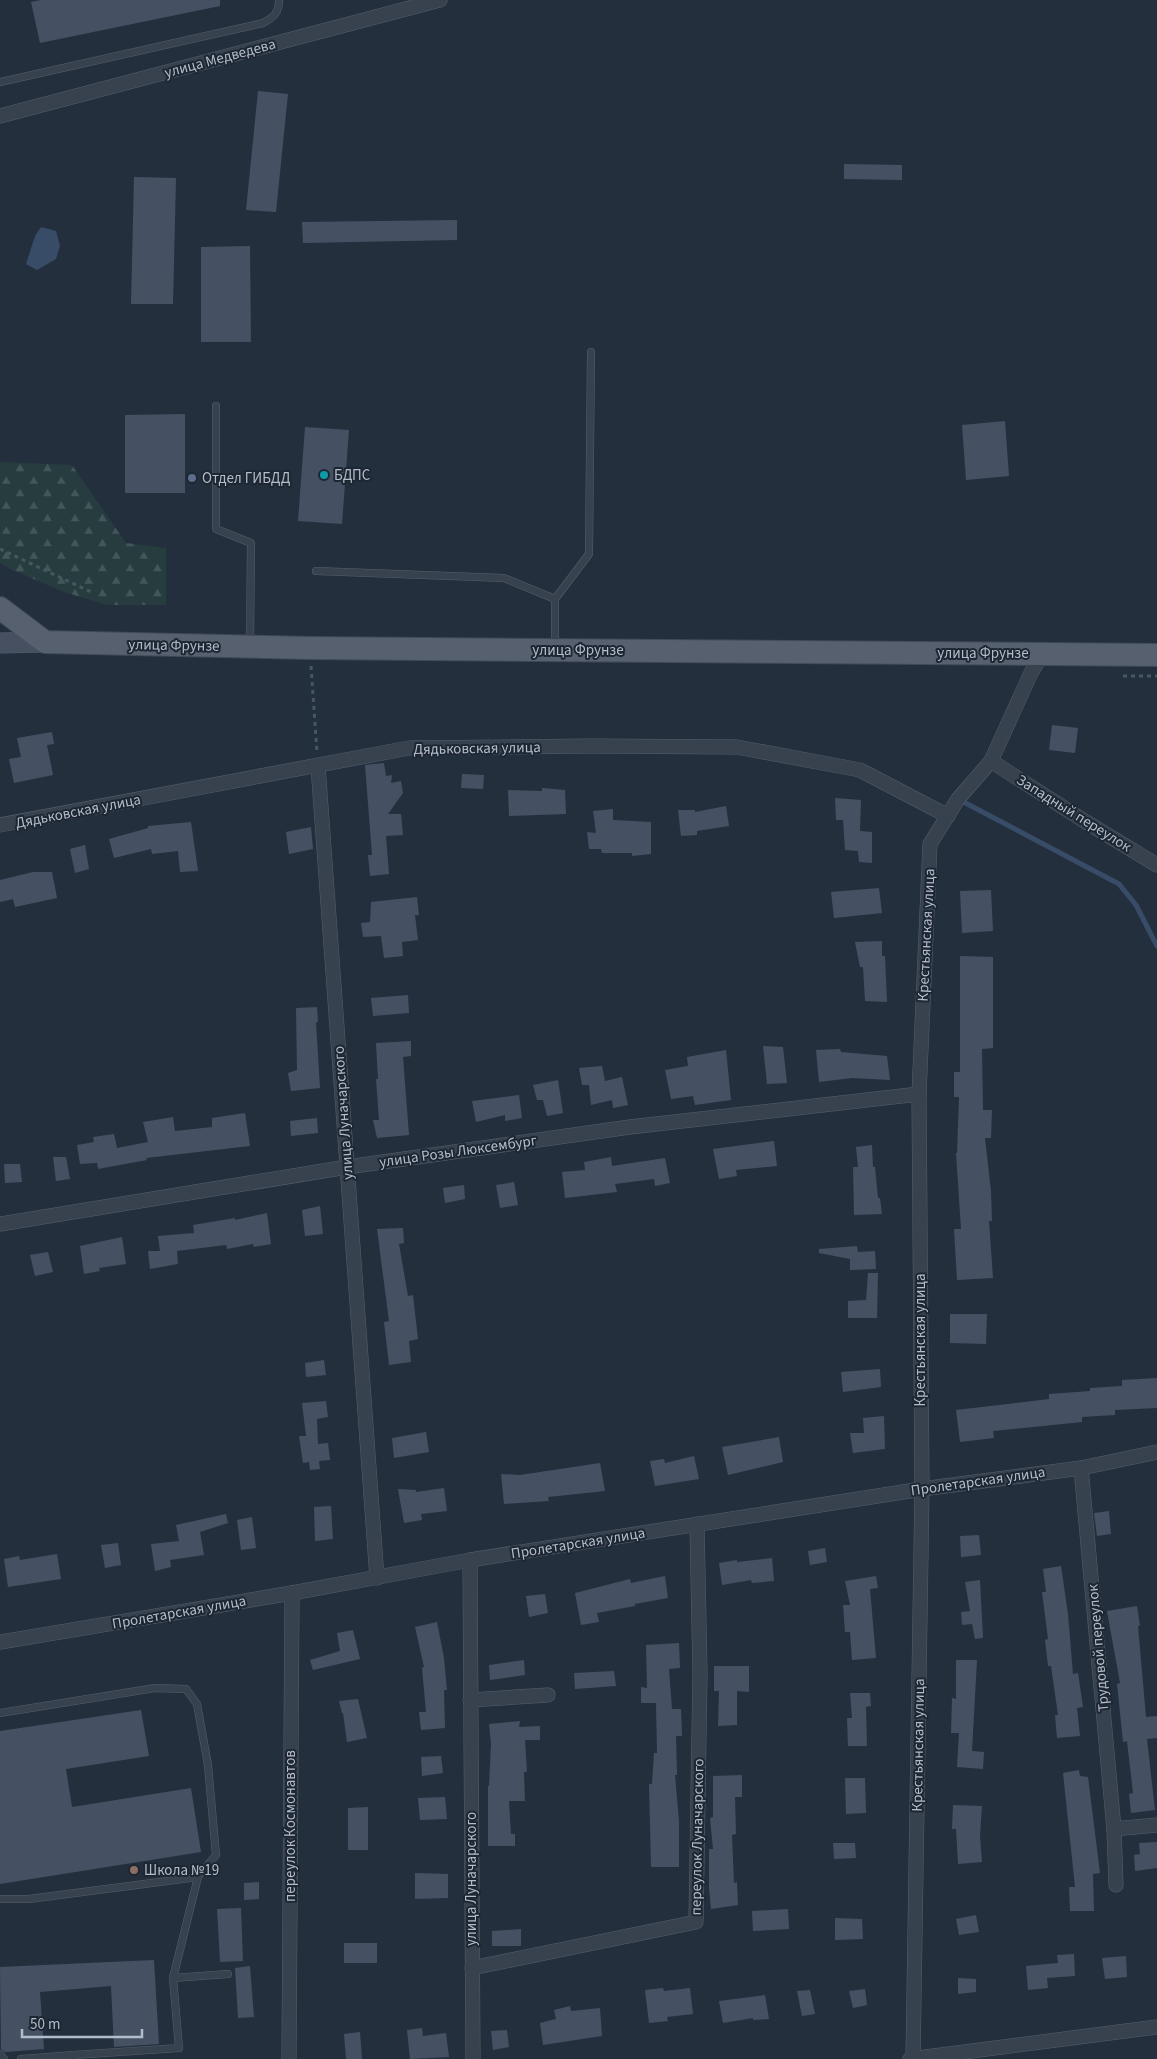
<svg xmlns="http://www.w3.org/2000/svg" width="1157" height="2059" font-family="'Source Sans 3',sans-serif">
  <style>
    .forest { fill: url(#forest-firs) }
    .water { fill: #394c67 }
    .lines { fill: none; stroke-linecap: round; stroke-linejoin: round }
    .stream { stroke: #394c67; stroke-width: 5 }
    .building { fill: #455162 }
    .lane-casing { stroke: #565f6c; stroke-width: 8 }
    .street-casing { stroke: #565f6c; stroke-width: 15 }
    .secondary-casing { stroke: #565f6c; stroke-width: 21 }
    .primary-casing { stroke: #414a57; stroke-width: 24 }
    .path { stroke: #44595c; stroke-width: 3; stroke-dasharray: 4 4; stroke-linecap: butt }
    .lane { stroke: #38414e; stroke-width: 7 }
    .street { stroke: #38414e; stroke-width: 14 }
    .secondary { stroke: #465061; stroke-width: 20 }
    .primary { stroke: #56606e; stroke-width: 22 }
    .culture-dot { fill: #0f9aa8; stroke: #1d2633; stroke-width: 2 }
    .service-dot { fill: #5c6f8a; stroke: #1d2633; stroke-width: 2 }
    .education-dot { fill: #8d6e63; stroke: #1d2633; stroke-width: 2 }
    .labels { text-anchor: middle; stroke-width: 4; stroke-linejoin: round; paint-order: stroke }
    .street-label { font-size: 15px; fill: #b4bcc9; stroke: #1d2633 }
    .poi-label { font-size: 15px; fill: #b4bcc9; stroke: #1d2633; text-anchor: start }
  </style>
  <defs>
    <pattern id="forest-firs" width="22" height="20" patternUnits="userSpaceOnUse" patternTransform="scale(1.25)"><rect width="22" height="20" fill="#263c3f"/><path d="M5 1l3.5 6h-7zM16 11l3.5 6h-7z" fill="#435659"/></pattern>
  </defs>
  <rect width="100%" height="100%" fill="#242f3e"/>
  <polygon class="forest" points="0,462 72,465 126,543 166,548 166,605 107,605 64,592 10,569 0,563"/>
  <polygon class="water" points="41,227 56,231 60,246 56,259 37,270 26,264 35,236"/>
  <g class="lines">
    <polyline class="stream" points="958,799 1119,884 1136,905 1157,946"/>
  </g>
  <g class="building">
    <polygon points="41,0 220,0 220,6 40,43 31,2"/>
    <polygon points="258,91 288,94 276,212 246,210"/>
    <polygon points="844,164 902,165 902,180 844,179"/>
    <polygon points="134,177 176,178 173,304 131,304"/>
    <polygon points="457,220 457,240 303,243 302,222"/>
    <polygon points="250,246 251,342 201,342 201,247"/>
    <polygon points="185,414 185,493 125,493 125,415"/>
    <polygon points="1005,421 1009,476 966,480 962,425"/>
    <polygon points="305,427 349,430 342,524 298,521"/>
    <polygon points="1052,725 1078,728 1075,753 1049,750"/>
    <polygon points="52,732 54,744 47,745 53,775 14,783 9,759 21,757 17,738"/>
    <polygon points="384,763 386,776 392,775 391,783 401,781 403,793 388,814 401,814 403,835 386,836 389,874 370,876 368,855 372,855 365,765"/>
    <polygon points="462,774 484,775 483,789 461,788"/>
    <polygon points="542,788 565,790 566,814 509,816 508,790 542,791"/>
    <polygon points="835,798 861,800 860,831 872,832 872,863 859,862 858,851 845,850 843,820 836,820"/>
    <polygon points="726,806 729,826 697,831 697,835 681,836 678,810 695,810 695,812"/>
    <polygon points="613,809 613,820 651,822 651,854 632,856 632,853 602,853 601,849 589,849 587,832 596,833 593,811"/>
    <polygon points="191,822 198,871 180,872 178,851 152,854 151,849 114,858 109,839 148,828 148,826"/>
    <polygon points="311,827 313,849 289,854 286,832"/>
    <polygon points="85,845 89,869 75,873 70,849"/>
    <polygon points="33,872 52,872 57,898 15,907 13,899 0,902 0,880"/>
    <polygon points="879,888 882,913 834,918 831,892"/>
    <polygon points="991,890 993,931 962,933 960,891"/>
    <polygon points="417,897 419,915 415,915 418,940 402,942 403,956 384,958 381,936 363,937 361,923 370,922 371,902"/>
    <polygon points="882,941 882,956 885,956 887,1002 865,1001 863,967 860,967 855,942"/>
    <polygon points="960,956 993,957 993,1048 982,1049 983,1110 992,1110 991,1138 985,1138 991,1191 992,1221 989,1221 993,1278 957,1280 954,1229 961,1229 956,1153 957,1153 959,1097 954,1097 954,1072 960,1072"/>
    <polygon points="408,995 409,1013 373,1016 371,998"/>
    <polygon points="317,1007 318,1022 316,1022 320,1088 291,1091 288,1073 297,1070 296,1008"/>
    <polygon points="411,1041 411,1056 403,1057 409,1135 377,1138 373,1120 379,1120 376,1079 378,1079 376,1043"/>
    <polygon points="763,1046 783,1047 787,1083 767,1084"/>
    <polygon points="840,1049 841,1052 887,1056 890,1080 852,1078 819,1082 816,1050"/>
    <polygon points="726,1050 731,1100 695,1105 693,1096 671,1099 665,1070 688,1066 687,1057"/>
    <polygon points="602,1066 605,1081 622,1077 628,1105 613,1108 612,1100 591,1105 589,1085 582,1085 579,1068"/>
    <polygon points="558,1080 563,1113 547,1116 543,1100 537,1100 533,1085"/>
    <polygon points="519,1095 522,1118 505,1121 505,1115 476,1122 472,1101"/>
    <polygon points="245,1113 250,1146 146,1158 147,1160 98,1169 97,1163 80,1164 77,1145 94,1142 93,1137 114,1134 117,1148 148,1142 143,1122 173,1117 175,1131 212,1127 212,1118"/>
    <polygon points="317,1118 318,1133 291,1136 290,1121"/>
    <polygon points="774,1141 777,1166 736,1170 737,1176 719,1179 713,1149"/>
    <polygon points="872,1145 873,1167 875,1167 878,1198 880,1198 882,1214 854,1215 853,1167 858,1167 856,1147"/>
    <polygon points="53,1157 66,1157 70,1179 56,1181"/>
    <polygon points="611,1157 612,1166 665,1158 670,1183 655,1186 654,1179 615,1184 617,1192 565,1198 562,1172 585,1170 584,1162"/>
    <polygon points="4,1164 20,1164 22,1182 5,1183"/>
    <polygon points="514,1182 518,1205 500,1208 496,1185"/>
    <polygon points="464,1185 465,1199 445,1203 443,1188"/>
    <polygon points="320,1206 323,1234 305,1236 302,1210"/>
    <polygon points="267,1213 271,1244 254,1247 253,1244 227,1249 226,1245 177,1251 178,1264 150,1269 148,1251 160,1251 158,1236 194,1233 193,1225 235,1218 235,1220"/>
    <polygon points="403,1228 404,1243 399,1244 408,1296 413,1295 418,1339 409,1341 411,1362 389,1365 384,1322 389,1321 377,1229"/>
    <polygon points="122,1237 126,1264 99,1268 100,1271 84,1274 80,1246"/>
    <polygon points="857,1246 858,1252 875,1251 876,1269 850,1270 850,1259 819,1253 819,1249"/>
    <polygon points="48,1252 53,1272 35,1276 30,1255"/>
    <polygon points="868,1273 878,1273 877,1318 848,1318 848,1301 866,1300"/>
    <polygon points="950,1314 987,1314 986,1344 950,1343"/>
    <polygon points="324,1360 326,1375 306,1377 305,1363"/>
    <polygon points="880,1369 881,1387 843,1392 841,1372"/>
    <polygon points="1157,1378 1157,1408 1115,1410 1115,1415 1082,1417 1082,1422 993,1431 994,1438 960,1442 956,1410 1049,1399 1049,1394 1090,1391 1090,1388 1122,1386 1122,1380"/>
    <polygon points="326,1401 328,1417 317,1419 318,1444 328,1443 330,1460 319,1461 320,1469 310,1470 309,1462 303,1463 299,1436 306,1436 302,1403"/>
    <polygon points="884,1416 885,1449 853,1453 850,1433 864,1433 863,1418"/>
    <polygon points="426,1432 429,1452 394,1458 392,1438"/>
    <polygon points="779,1437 783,1462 728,1475 722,1447"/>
    <polygon points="694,1456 699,1479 655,1486 650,1461 664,1459 665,1463"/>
    <polygon points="600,1463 605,1491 548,1497 549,1501 504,1504 501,1474 520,1475"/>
    <polygon points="444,1488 447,1511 421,1514 422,1520 404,1523 398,1489 416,1490 416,1492"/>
    <polygon points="331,1506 333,1539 315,1541 314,1507"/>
    <polygon points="1109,1511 1111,1534 1097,1536 1094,1513"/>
    <polygon points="226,1514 228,1523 200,1532 204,1555 170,1560 171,1567 155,1571 151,1544 179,1541 176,1525"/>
    <polygon points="252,1517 256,1548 241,1550 237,1520"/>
    <polygon points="979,1535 981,1555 961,1557 960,1536"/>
    <polygon points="118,1543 121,1565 105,1568 101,1545"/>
    <polygon points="825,1548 827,1562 810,1565 808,1551"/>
    <polygon points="57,1554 61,1579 8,1587 4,1559 19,1556 20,1560"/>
    <polygon points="772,1558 774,1581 752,1583 751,1580 722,1585 719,1563 737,1560 737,1562"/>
    <polygon points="1061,1566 1068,1614 1073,1674 1078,1673 1083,1707 1077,1708 1080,1736 1057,1738 1055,1715 1058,1715 1051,1666 1048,1666 1045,1640 1048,1639 1042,1592 1046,1592 1043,1569"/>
    <polygon points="665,1576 668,1598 635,1604 635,1606 597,1613 599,1622 581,1625 575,1593 630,1579 631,1583"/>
    <polygon points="876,1576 878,1588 870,1589 876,1658 852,1660 850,1632 845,1632 843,1605 850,1605 845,1581"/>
    <polygon points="980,1580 983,1638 975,1639 972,1624 962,1625 961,1612 970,1611 965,1582"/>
    <polygon points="545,1594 548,1613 529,1617 526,1596"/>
    <polygon points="1137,1606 1140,1626 1138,1626 1146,1717 1157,1716 1157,1738 1147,1739 1155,1810 1131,1813 1129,1794 1133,1793 1127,1741 1123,1742 1117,1684 1120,1683 1107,1611"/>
    <polygon points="437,1622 444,1658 447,1690 444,1690 445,1728 421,1730 419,1712 426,1712 422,1668 424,1667 415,1627"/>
    <polygon points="353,1630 360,1659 313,1670 310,1660 340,1651 337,1633"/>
    <polygon points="679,1643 680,1668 669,1669 672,1709 681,1709 682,1736 676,1736 677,1775 675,1775 679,1821 679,1867 651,1867 649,1784 652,1784 654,1753 657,1753 656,1703 641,1703 641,1687 647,1688 646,1645"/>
    <polygon points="524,1660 525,1675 490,1680 489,1665"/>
    <polygon points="956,1660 977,1660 972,1751 984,1752 983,1769 957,1767 959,1733 951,1733 952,1698 956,1699"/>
    <polygon points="714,1666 749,1666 749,1692 737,1691 737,1725 718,1726 719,1691 714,1691"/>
    <polygon points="614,1671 616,1686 575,1689 574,1673"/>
    <polygon points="850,1693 870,1693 871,1706 866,1707 867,1746 848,1746 847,1718 852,1718"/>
    <polygon points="358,1699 367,1738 347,1742 343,1713 342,1713 339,1701"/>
    <polygon points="141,1710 149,1756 66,1769 72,1807 191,1788 201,1852 0,1884 0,1731"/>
    <polygon points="520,1721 519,1727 540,1726 540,1740 525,1740 527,1772 524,1772 525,1801 509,1801 511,1834 515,1834 515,1846 488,1846 488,1786 489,1786 491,1744 489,1724"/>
    <polygon points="441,1756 443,1773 422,1776 421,1757"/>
    <polygon points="1079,1770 1080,1776 1088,1777 1100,1873 1093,1874 1094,1911 1070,1911 1069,1887 1075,1887 1063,1773"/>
    <polygon points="742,1775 742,1797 735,1797 736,1834 732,1835 734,1883 737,1882 738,1905 711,1909 709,1888 709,1849 713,1849 710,1818 713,1817 713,1776"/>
    <polygon points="845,1778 865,1778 866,1813 846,1814"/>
    <polygon points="445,1797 447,1819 420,1820 418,1798"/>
    <polygon points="953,1805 982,1806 980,1836 982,1862 958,1864 956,1829 952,1829"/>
    <polygon points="368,1807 368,1850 348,1850 348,1808"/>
    <polygon points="1157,1842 1157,1868 1135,1871 1134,1855 1140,1854 1139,1843"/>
    <polygon points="833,1843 855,1843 856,1858 834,1859"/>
    <polygon points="415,1873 448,1874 448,1898 415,1899"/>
    <polygon points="259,1882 259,1899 244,1900 244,1883"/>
    <polygon points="241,1908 243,1961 220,1962 217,1909"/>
    <polygon points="788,1909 789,1929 753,1931 752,1911"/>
    <polygon points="976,1915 979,1932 959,1935 956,1919"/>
    <polygon points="835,1918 862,1919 863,1939 835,1940"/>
    <polygon points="521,1929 521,1946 492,1946 492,1931"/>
    <rect x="344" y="1943" width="33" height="20"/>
    <polygon points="1074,1954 1075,1976 1047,1978 1048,1988 1028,1990 1026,1966 1058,1963 1057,1955"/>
    <polygon points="1126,1956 1127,1977 1105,1979 1102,1958"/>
    <polygon points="154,1960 159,2044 114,2047 111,1986 40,1992 44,2049 5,2052 1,2049 0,1967"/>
    <polygon points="250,1966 254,2017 238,2018 235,1968"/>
    <polygon points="958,1978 976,1979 976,1992 958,1994"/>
    <polygon points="663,1988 664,1991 690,1988 693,2014 667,2017 668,2021 649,2023 645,1990"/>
    <polygon points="865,1989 867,2005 853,2008 849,1991"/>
    <polygon points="810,1990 815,2014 802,2016 797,1991"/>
    <polygon points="765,1995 769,2019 753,2020 753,2018 723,2023 719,2001"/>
    <polygon points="570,2006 571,2011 600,2008 602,2036 543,2045 540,2023 556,2019 554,2010"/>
    <polygon points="422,2028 423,2036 446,2033 449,2057 410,2059 407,2030"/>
    <polygon points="507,2030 509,2047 493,2050 491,2031"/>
    <polygon points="360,2032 362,2059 346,2059 344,2034"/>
  </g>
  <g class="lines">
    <defs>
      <g id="lane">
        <path d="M0,82L263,23C274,17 279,13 279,0"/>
        <polyline points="216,406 216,529 251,543 250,644"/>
        <polyline points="316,571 504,578 555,599"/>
        <polyline points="555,647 555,599 589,554 591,352"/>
        <polyline points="0,1713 155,1688 186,1689 197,1704 208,1765 216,1855 198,1877 29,1899 0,1899"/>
        <polyline points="173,1978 198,1877"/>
        <polyline points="0,2054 4,2059"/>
        <polyline points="21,2059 74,2055"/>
        <polyline points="74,2059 74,2055 179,2048 173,1978 228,1974"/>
      </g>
      <g id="street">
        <polyline points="0,116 440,0"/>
        <polyline points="991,761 1086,822 1157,865"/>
        <polyline points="318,766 377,1578"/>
        <polyline points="0,825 409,748 591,746 737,747 860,770 948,816"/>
        <polyline points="0,1224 347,1167 630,1127 919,1094"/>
        <polyline points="1081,1468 1114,1829 1157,1825"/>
        <polyline points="470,1560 473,2059"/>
        <polyline points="0,1642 292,1593 470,1560 922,1489 1081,1468 1157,1452"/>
        <polyline points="470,1700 548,1695"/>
        <polyline points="1114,1829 1116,1885"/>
        <polyline points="472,1968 696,1922 700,1674 697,1524"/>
        <polyline points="289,2059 292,1593"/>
        <polyline points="910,2059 1157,2027"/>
        <polyline points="913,2059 922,1489 919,1094 930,844 958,799 991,761 1031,673 1043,653"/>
      </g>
      <polyline id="secondary" points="0,643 45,642"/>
      <polyline id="primary" points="0,608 45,642 309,648 1157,655"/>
    </defs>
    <use href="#lane" class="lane-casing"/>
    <use href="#street" class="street-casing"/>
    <use href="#secondary" class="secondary-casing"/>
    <use href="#primary" class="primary-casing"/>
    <g class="path">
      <polyline points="0,549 91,592"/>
      <polyline points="311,666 317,752"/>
      <polyline points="1123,676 1157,676"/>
    </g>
    <use href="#lane" class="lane"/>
    <use href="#street" class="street"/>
    <use href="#secondary" class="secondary"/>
    <use href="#primary" class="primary"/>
  </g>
  <circle class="culture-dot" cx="324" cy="475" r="5"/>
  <circle class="service-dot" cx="192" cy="478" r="5"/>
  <circle class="education-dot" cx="134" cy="1870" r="5"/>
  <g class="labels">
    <g class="street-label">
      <text transform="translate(220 58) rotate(-15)" y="5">улица Медведева</text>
      <text transform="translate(174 645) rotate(1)" y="5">улица Фрунзе</text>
      <text x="578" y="655">улица Фрунзе</text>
      <text x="983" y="658">улица Фрунзе</text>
      <text transform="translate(477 748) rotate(-1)" y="5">Дядьковская улица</text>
      <text transform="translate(78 811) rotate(-11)" y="5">Дядьковская улица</text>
      <text transform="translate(1074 813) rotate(32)" y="5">Западный переулок</text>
      <text transform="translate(926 935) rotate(-87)" y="5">Крестьянская улица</text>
      <text transform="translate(343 1113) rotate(-94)" y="5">улица Луначарского</text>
      <text transform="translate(458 1151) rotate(-8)" y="5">улица Розы Люксембург</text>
      <text transform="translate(920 1340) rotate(-90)" y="5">Крестьянская улица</text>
      <text transform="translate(978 1481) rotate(-8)" y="5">Пролетарская улица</text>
      <text transform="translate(578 1543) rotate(-9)" y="5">Пролетарская улица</text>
      <text transform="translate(179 1612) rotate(-10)" y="5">Пролетарская улица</text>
      <text transform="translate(1098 1648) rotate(-95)" y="5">Трудовой переулок</text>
      <text transform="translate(918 1745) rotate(-89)" y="5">Крестьянская улица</text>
      <text transform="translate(290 1826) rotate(-90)" y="5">переулок Космонавтов</text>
      <text transform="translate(697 1837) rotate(-89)" y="5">переулок Луначарского</text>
      <text transform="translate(471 1879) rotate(-90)" y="5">улица Луначарского</text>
    </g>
    <g class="poi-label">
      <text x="334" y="480">БДПС</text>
      <text x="202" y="483">Отдел ГИБДД</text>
      <text x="144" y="1875">Школа №19</text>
    </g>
  </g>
  <path d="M22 2029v8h120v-8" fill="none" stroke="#b4bcc9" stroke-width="2.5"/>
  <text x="30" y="2029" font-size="15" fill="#b4bcc9" stroke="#1d2633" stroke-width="4" paint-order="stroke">50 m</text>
</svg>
